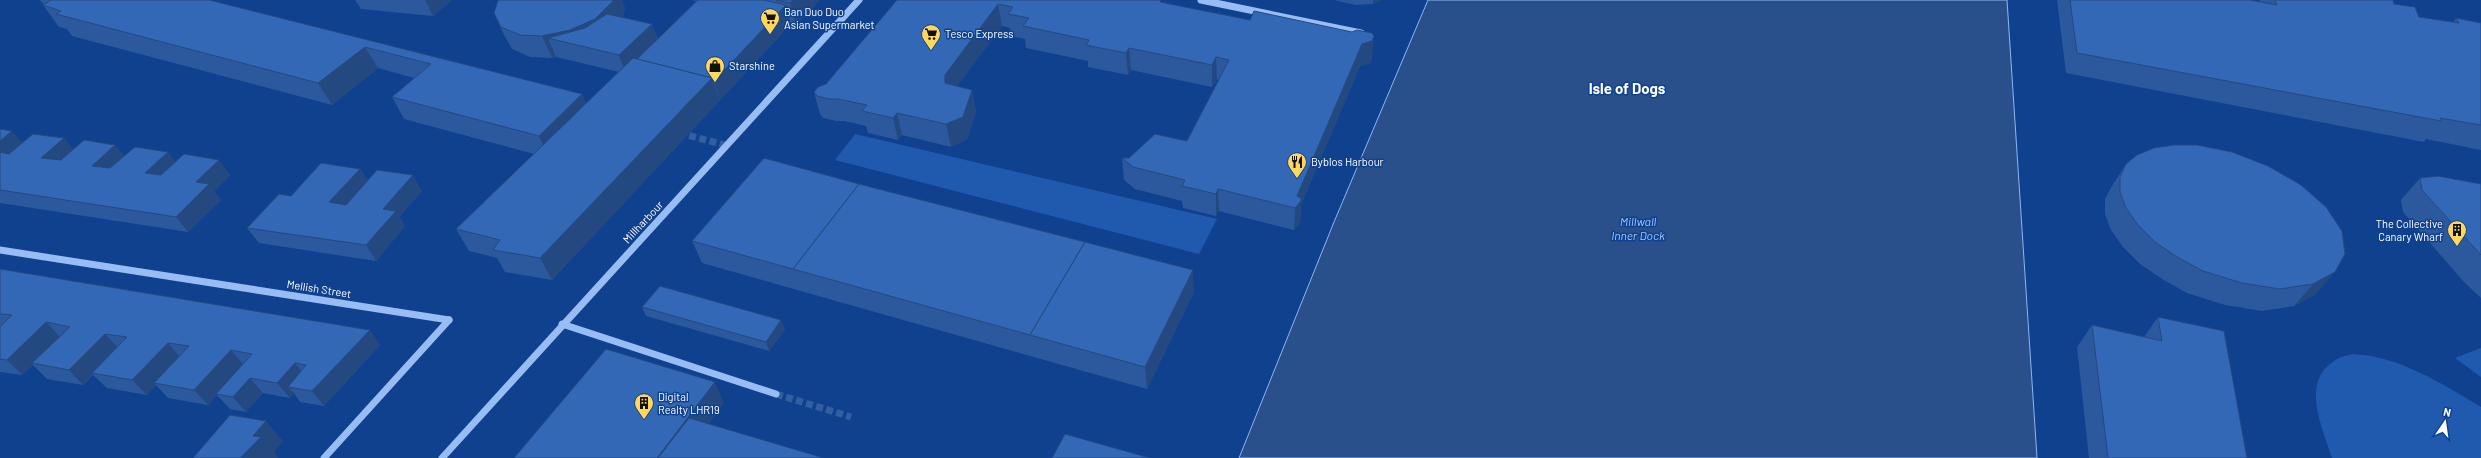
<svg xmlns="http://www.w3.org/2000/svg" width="2481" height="458" font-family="Barlow,sans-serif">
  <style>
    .green { fill: #205aaf }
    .water { fill: #2a508b; stroke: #89b7f7 }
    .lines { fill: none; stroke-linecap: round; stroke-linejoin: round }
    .minor-tunnel { stroke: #335ea0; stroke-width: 7; stroke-dasharray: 7 3.5; stroke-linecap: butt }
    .minor { stroke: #98bdf4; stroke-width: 7 }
    .wall { fill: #2c599d }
    .shaded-wall { fill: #244980 }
    .building { fill: #3368b7; stroke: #244980 }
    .labels { text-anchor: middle; stroke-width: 3; stroke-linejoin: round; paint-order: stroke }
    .poi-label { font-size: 11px; fill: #fff; stroke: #0f418f; text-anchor: start }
    .street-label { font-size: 11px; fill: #fff; stroke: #0f418f }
    .water-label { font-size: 12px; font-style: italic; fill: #a3c7fb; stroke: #0f418f }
    .district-label { font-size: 15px; font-weight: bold; fill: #fff; stroke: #0f418f }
  </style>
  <rect width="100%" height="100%" fill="#0f418f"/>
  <g class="green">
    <polygon points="855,134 1217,219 1199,254 835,160"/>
    <polygon points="2481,348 2481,377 2455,358"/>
    <path d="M2352,354C2399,356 2441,383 2481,407V458H2332C2323,428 2300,383 2334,361C2339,357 2346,356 2352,354Z"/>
  </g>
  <polygon class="water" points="1428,0 2007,0 2037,458 1239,458 1334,222"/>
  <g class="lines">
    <g class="minor-tunnel">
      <polyline points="679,133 729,146"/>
      <polyline points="776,394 851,417"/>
    </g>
    <g class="minor">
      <polyline points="1201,0 1361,33"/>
      <polyline points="0,250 449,320"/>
      <polyline points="562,324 776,394"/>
      <polyline points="324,458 449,320"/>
      <polyline points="442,458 859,0"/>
    </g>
  </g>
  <g class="wall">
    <polygon points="40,0 209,0 582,94 586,104 619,72 556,57 552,58 530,57 512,49 504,35 494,13 625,7 623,17 652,24 658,39 696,1 691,0 820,0 796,25 791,24 552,280 505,272 497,258 469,251 456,229 534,154 404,119 392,97 414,78 378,68 332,105 72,36 67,29 59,27 43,5 44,5"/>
    <polygon points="355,0 452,0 433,16 361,9"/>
    <polygon points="897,0 1163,2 1372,58 1370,63 1360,66 1301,205 1300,223 1294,230 1219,211 1216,216 1183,208 1182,201 1135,189 1124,180 1122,158 1129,158 1187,141 1219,80 1217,79 1212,87 1131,70 1128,75 1088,67 1088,61 1026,48 1025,39 1011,36 1010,28 1002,26 957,86 972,90 976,112 967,139 951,147 902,135 898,140 868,133 866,126 844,121 836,121 823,118 820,114 814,92 826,84"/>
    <polygon points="1334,0 1382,0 1373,4 1356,5"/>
    <polygon points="2057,0 2250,0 2259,2 2260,0 2393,0 2394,4 2419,17 2453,23 2456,18 2481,23 2481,150 2426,139 2424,142 2066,73"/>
    <polygon points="0,129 22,143 74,150 115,145 124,156 168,152 175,162 230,175 214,191 221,200 188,232 0,203"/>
    <polygon points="2126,164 2268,166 2316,294 2294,306 2262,311 2225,305 2187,293 2162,279 2140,264 2123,247 2111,230 2105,214 2105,199 2112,186"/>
    <polygon points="360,169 368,181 422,191 399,217 405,226 376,261 259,243 247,228 291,196"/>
    <polygon points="2420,178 2481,184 2481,298 2464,282 2403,212 2401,200"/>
    <polygon points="859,184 1194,292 1147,389 702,263 692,241"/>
    <polygon points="0,269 380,345 324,406 300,402 294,393 290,398 263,393 246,412 230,409 217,395 208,405 168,398 156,385 147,395 107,388 93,375 83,385 47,379 33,365 22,375 0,372"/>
    <polygon points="642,307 785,329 769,351 646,316"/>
    <polygon points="2158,317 2247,458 2089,458 2077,347 2092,325 2144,337"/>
  </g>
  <g class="shaded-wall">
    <polygon points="425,0 452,0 433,16"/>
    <polygon points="613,0 622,0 625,7 622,23 548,38 556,57 552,58 542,36"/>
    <polygon points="793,0 820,0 796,25 790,3"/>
    <polygon points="1373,0 1382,0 1373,4"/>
    <polygon points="998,4 1002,26 949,97 945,83 945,75"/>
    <polygon points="786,5 791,24 720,100 714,81"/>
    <polygon points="652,24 659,43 626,74 619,55"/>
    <polygon points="1374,36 1372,58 1370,63 1360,66 1301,205 1300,223 1294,230 1295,208 1297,196 1362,44"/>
    <polygon points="365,47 378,68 332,105 318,83"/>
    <polygon points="1129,48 1131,70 1128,75 1126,53"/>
    <polygon points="1216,57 1217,79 1212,87 1212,65"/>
    <polygon points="712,78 720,100 552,280 540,258"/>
    <polygon points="972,90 976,112 967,139 951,147 946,124"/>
    <polygon points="582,94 592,116 549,158 539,136"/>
    <polygon points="897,113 902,135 898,140 893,118"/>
    <polygon points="12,131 25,146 0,163 0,141"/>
    <polygon points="64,138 77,154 54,173 41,158"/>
    <polygon points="115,145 127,160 105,181 92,166"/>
    <polygon points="168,152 180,168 157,189 145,173"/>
    <polygon points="219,160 230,175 214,191 221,200 188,232 176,217 196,182"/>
    <polygon points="360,169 370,184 340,218 329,202"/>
    <polygon points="413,175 422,191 399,217 405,226 376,261 366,245 383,209"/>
    <polygon points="1218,189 1219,211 1216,216 1216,194"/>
    <polygon points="1193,270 1194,292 1147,389 1145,367"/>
    <polygon points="2335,272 2316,294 2294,306 2313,284"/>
    <polygon points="781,320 785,329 769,351 766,342"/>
    <polygon points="46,322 61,338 32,363 33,365 22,375 7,360"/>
    <polygon points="370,330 380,345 324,406 312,391"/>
    <polygon points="105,334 119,349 92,373 93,375 83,385 69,370"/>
    <polygon points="168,343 181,358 154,383 156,385 147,395 132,380"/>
    <polygon points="231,350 244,365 216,394 217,395 208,405 194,390"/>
    <polygon points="295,363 307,378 288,387 294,393 290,398 277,383"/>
    <polygon points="250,378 263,393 246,412 233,397"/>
    <polygon points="715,382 724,403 684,458 657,458"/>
    <polygon points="266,421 283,441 274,452 278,457 277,458 240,458 253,436"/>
  </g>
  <g class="building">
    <polygon points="51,0 209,0 582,94 539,136 392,97 431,64 365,47 318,83 56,14 61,11 43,5"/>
    <polygon points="498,0 613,0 613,1 595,19 570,30 542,36 520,35 501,27 494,13"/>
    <polygon points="698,0 763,0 786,5 714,81 712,78 637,59"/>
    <polygon points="776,0 793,0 790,3"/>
    <polygon points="897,0 1161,0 1160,2 1250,20 1254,11 1352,32 1357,30 1372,33 1374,36 1372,41 1362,44 1297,196 1301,198 1301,201 1295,208 1218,189 1216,194 1182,186 1185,180 1133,167 1122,158 1129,158 1155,134 1187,141 1229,60 1216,57 1212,65 1129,48 1126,53 1086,45 1089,40 1023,26 1029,18 1008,14 1013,7 998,4 945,75 945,83 972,90 963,117 946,124 897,113 893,118 862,111 867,105 838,99 829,99 817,96 814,92 818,87 826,84"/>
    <polygon points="2070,0 2250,0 2277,5 2275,0 2393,0 2394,4 2415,7 2419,17 2459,23 2456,18 2481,23 2481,125 2440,118 2441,121 2077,53"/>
    <polygon points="607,14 652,24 619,55 548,38 585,28"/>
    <polygon points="633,58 712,78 540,258 493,250 500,240 456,229"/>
    <polygon points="0,129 12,131 0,141"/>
    <polygon points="33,134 64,138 41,158 61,160 84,140 115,145 92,166 110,168 135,147 168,152 145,173 161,175 184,154 219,160 196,182 209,184 176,217 0,190 0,152 9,154"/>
    <polygon points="2174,145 2197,145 2232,152 2268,166 2301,185 2326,207 2342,231 2345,254 2335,272 2313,284 2280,289 2242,283 2203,271 2177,257 2155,242 2138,225 2126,208 2120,192 2120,177 2126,164 2137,155 2154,148"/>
    <polygon points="764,158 859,184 793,269 692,241"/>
    <polygon points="321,163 360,169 329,202 346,205 377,170 413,175 383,209 396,211 366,245 247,228 279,194 291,196"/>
    <polygon points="2438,176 2481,184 2481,255 2422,190 2420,178"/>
    <polygon points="859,184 1085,242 1030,335 793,269"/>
    <polygon points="1085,242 1193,270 1145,367 1030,335"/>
    <polygon points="0,269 370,330 312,391 288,387 306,365 295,363 277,383 250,378 233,397 216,394 252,354 231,350 194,390 154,383 189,346 168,343 132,380 92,373 127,337 105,334 69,370 32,363 70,327 46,322 7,360 0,359 0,327 12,315 0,314"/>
    <polygon points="660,286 781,320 766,342 642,307"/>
    <polygon points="2158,317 2224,331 2247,458 2108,458 2092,325 2162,341"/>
    <polygon points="606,349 715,382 657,458 514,458"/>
    <polygon points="230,415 266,421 253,436 261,437 240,458 193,458"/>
    <polygon points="689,418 824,458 658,458"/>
    <polygon points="1065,434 1150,458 1052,458"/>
  </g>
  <defs>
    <symbol id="supermarket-pin" viewBox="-11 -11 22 30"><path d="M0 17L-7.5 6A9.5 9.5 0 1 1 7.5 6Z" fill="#ffd75a" stroke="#0f418f"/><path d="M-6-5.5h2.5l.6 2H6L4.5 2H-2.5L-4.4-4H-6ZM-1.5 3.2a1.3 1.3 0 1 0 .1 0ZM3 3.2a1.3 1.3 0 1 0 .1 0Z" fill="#111"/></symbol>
    <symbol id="shop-pin" viewBox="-11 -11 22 30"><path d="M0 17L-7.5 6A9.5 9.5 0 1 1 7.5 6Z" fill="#ffd75a" stroke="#0f418f"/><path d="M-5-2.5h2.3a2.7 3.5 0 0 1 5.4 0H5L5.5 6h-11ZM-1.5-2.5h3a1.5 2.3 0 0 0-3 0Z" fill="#111"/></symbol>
    <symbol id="restaurant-pin" viewBox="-11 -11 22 30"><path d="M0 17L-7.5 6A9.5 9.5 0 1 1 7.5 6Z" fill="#ffd75a" stroke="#0f418f"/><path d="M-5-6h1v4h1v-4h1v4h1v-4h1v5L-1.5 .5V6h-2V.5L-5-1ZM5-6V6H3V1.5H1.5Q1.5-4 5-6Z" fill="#111"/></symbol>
    <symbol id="building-pin" viewBox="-11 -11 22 30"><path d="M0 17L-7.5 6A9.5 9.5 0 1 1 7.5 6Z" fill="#ffd75a" stroke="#0f418f"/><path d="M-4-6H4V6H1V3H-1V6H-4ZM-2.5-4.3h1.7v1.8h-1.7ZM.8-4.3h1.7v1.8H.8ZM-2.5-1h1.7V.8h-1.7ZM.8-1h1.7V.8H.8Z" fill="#111"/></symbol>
  </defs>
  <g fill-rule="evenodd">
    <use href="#supermarket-pin" x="759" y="7" width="22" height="30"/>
    <use href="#supermarket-pin" x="920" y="23" width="22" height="30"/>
    <use href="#shop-pin" x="704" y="55" width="22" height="30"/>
    <use href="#restaurant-pin" x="1286" y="151" width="22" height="30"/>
    <use href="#building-pin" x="2446" y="219" width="22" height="30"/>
    <use href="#building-pin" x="633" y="392" width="22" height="30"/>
  </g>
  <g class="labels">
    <g class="poi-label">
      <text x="784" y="16">Ban Duo Duo<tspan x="784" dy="13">Asian Supermarket</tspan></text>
      <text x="945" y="38">Tesco Express</text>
      <text x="729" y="70">Starshine</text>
      <text x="1311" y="166">Byblos Harbour</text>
      <text x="2443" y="228" text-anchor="end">The Collective<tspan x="2443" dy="13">Canary Wharf</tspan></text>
      <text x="658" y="401">Digital<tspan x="658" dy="13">Realty LHR19</tspan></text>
    </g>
    <g class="street-label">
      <text transform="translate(643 222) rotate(-47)" y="4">Millharbour</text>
      <text transform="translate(319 289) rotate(9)" y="4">Mellish Street</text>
    </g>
    <g class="water-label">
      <text x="1638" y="226">Millwall<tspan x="1638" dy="14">Inner Dock</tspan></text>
    </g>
    <g class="district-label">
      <text x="1627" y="94">Isle of Dogs</text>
    </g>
  </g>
  <g transform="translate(2445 422) rotate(13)" stroke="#0f418f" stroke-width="3" paint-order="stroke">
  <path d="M0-3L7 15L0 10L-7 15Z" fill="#ffffff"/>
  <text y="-6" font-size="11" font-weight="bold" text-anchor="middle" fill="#ffffff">N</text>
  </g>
</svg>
